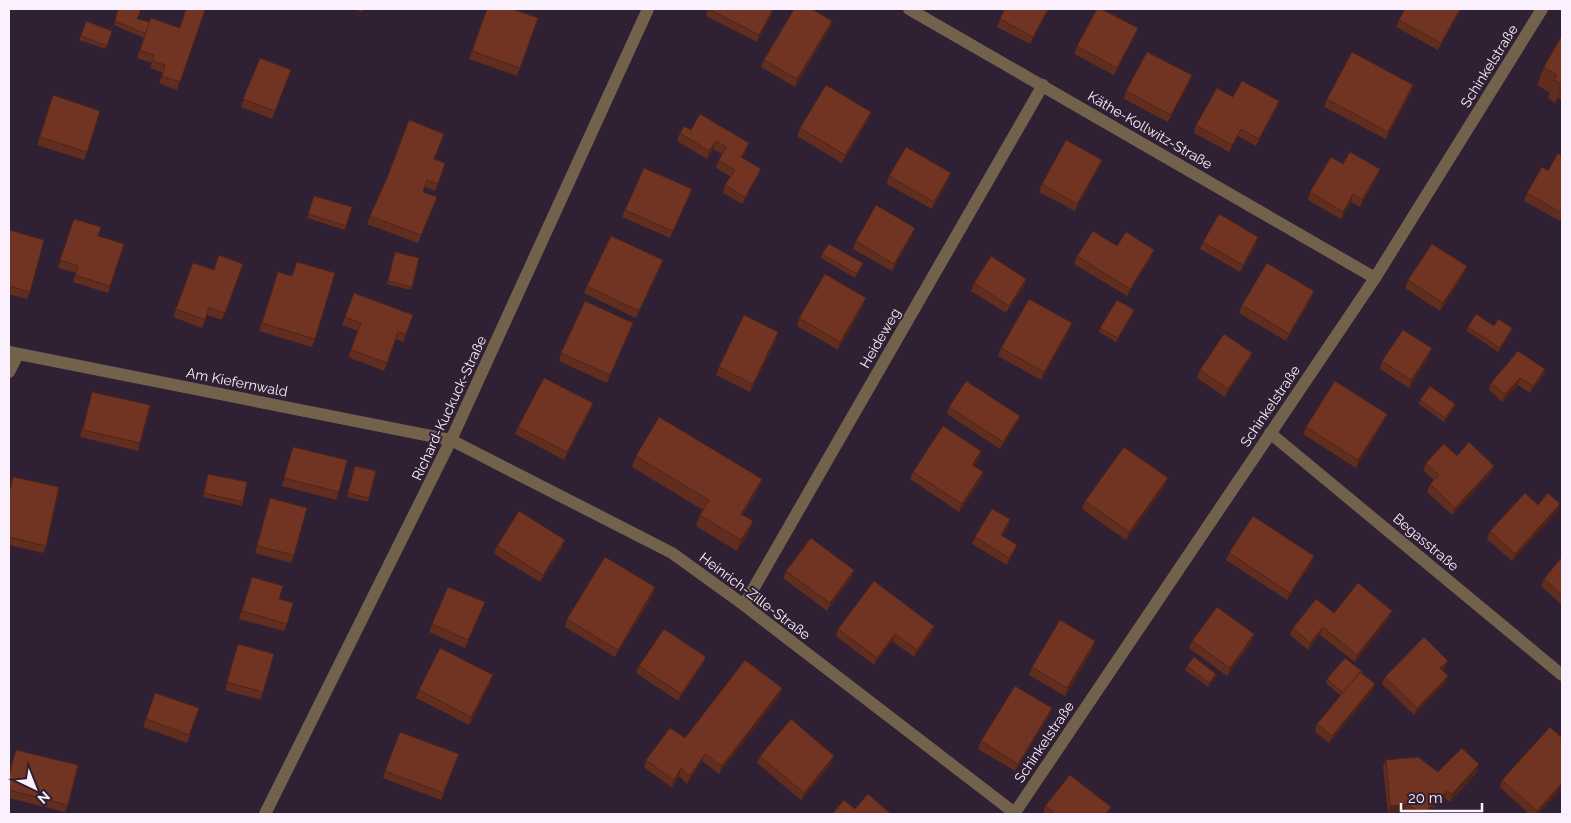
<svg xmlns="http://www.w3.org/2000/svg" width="1571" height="823" font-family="Raleway,sans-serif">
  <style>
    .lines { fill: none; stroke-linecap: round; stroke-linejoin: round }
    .street { stroke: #73624b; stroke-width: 12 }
    .wall { fill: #612d1e }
    .shaded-wall { fill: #4f2418 }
    .building { fill: #713423; stroke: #4f2418 }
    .labels { text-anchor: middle; stroke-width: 4; stroke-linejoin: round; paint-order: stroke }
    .street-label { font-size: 14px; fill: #fbf0fd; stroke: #302033 }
  </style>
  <rect width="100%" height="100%" fill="#302033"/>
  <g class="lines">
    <g class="street">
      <polyline points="909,9 1375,278"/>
      <polyline points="9,352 451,440 672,553 744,605 1016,814"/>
      <polyline points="9,372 18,354"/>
      <polyline points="1270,433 1562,675"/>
      <polyline points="744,605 1043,85"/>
      <polyline points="265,814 451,440 648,9"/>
      <polyline points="1014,814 1375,278 1542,9"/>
    </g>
  </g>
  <g class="wall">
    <polygon points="118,9 141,9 137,19 180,28 205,10 177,90 159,83 163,73 150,68 152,63 137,58 144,38 114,25"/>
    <polygon points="353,9 363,9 362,12"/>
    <polygon points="487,9 538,18 517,76 469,59"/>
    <polygon points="708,9 772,13 757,42 706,16"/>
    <polygon points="1049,9 1030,44 997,27 1000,19"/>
    <polygon points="1405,9 1461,9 1438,50 1396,27 1399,20"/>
    <polygon points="86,21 112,31 106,49 79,40"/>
    <polygon points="830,28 795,87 761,67 764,60"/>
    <polygon points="1135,36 1114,75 1074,54 1077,46"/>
    <polygon points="1562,38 1562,100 1558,98 1555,103 1548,98 1550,93 1537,85 1544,67"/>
    <polygon points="260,58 291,70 272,119 241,107"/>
    <polygon points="1192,75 1189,83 1168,122 1124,99 1126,91"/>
    <polygon points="1413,85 1411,92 1386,139 1324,107 1327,99"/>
    <polygon points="1233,97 1279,101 1277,108 1256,146 1238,136 1229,152 1194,133 1196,125"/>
    <polygon points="50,103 100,111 84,160 37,145"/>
    <polygon points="871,112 868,120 842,163 797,136 800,128"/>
    <polygon points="691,130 746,151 742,158 758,176 742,204 723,193 725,185 731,177 716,168 719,160 722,154 713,149 707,159 677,141 680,133"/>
    <polygon points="1562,156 1562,216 1560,221 1524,201 1527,193"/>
    <polygon points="434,159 445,163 435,191 425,187 423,192 434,204 418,243 367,224 370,216"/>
    <polygon points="1102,160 1099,167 1075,211 1039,192 1042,184"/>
    <polygon points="1343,164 1377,177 1360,207 1351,202 1341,219 1308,200 1310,192"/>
    <polygon points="889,176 948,180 932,209 887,184"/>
    <polygon points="692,189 670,238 622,217 625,210"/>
    <polygon points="314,196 352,207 345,230 307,218"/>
    <polygon points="74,219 98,236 124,244 108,293 73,282 76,273 58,268"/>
    <polygon points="9,230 30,292 27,299 9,294"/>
    <polygon points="912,235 892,271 853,249 856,241"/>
    <polygon points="1203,242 1256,245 1240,272 1200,249"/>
    <polygon points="1117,246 1154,250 1151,257 1127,296 1074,264 1077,256"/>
    <polygon points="395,252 412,287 411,290 387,284"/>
    <polygon points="822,254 863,263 855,278 821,258"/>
    <polygon points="193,263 214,270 243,264 222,320 207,315 202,328 173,317"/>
    <polygon points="660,268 636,318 584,293 587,286"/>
    <polygon points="278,272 315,339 312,347 259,331"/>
    <polygon points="1464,274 1440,311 1405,288 1408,280"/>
    <polygon points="1026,279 1024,287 1006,313 971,291 974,283"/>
    <polygon points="354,293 413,315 403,342 396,339 384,371 348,357 358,331 342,325"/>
    <polygon points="1311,299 1286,341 1239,313 1242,305"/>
    <polygon points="863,306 838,350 797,326 799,318"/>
    <polygon points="1133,314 1116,342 1099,332 1100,328"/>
    <polygon points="633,323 607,383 559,361 561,353"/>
    <polygon points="1494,326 1512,328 1511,332 1498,352 1467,331 1468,327"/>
    <polygon points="1069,331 1041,380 998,356 1001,348"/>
    <polygon points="776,340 750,392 716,375 719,367"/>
    <polygon points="1252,353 1249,360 1225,397 1197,378 1200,370"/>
    <polygon points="1429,356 1409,388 1380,369 1382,361"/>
    <polygon points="1545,369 1543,377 1530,393 1518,385 1502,402 1489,390 1491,383"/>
    <polygon points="92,392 140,443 138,451 80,437 90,400"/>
    <polygon points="1420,400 1455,404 1454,408 1444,422 1419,404"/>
    <polygon points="593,403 590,411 564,460 515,434 518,427"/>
    <polygon points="949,407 1020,416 1017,424 1000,449 947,414"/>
    <polygon points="1384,421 1356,468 1303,434 1306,427"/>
    <polygon points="293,447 339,492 336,500 282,486"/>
    <polygon points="636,456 762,479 758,490 743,515 753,521 749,532 737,551 696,526 700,515 703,510 632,467"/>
    <polygon points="979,459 974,466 981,480 959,512 910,479 913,472"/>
    <polygon points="1426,463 1494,466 1491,473 1452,515 1427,492 1430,484 1434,480 1423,470"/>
    <polygon points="355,466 369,498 368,502 347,497"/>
    <polygon points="208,474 243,502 242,506 203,497"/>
    <polygon points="13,477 46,546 43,553 9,545 9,490"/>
    <polygon points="1165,486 1126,540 1082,509 1085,501"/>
    <polygon points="270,498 294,555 291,563 255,553"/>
    <polygon points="1538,505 1557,512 1512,561 1487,539 1490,531"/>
    <polygon points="1010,519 1008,527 1002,536 1014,552 1007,565 972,544 975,537"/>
    <polygon points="497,546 562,548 540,582 494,554"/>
    <polygon points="1229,553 1314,556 1311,564 1287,600 1226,560"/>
    <polygon points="1562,557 1562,605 1541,586 1544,579"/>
    <polygon points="786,571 851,578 827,611 783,578"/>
    <polygon points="252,577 279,599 287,624 284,631 239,619"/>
    <polygon points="653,595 615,657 565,627 567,619"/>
    <polygon points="482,610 465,648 429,632 432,624"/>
    <polygon points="1334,613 1389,618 1355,662 1320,635 1308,650 1290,635 1293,628"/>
    <polygon points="838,629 932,633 914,657 892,641 874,665 836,636"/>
    <polygon points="1192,641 1252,642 1227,676 1189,648"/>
    <polygon points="238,644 263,692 260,700 225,690"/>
    <polygon points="1093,649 1065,696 1029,675 1032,667"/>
    <polygon points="703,664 678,701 636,673 639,666"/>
    <polygon points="1187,666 1216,674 1215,678 1208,687 1185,670"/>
    <polygon points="1445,668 1443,671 1448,676 1445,683 1414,715 1382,684 1385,677"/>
    <polygon points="1363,672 1362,674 1372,692 1329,743 1315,732 1317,724 1341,696 1326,683 1327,679"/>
    <polygon points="490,683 469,725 416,698 419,690"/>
    <polygon points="782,688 779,696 719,774 702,761 687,784 679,776 672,788 644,767 646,760 685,738"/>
    <polygon points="155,693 199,708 187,743 143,727"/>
    <polygon points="1052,708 1049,716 1015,771 978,749 981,741"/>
    <polygon points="1562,738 1562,788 1538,814 1529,814 1500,787 1502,780"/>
    <polygon points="16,750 68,805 65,812 9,798 9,773"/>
    <polygon points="459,754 441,800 383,778 385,771"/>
    <polygon points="760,756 832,763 801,800 757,763"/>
    <polygon points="1386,760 1438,772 1479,764 1477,772 1450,802 1445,798 1427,814 1408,814 1404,811 1388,813 1383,767"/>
    <polygon points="1045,806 1108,814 1044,814 1043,813"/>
  </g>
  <g class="shaded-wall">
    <polygon points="773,9 772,13 757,42 759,35"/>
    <polygon points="1048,9 1049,9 1030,44 1033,37"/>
    <polygon points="1460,9 1461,9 1438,50 1441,43"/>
    <polygon points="832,21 830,28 795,87 797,79"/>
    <polygon points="1138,28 1135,36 1114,75 1117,68"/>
    <polygon points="1192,75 1189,83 1168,122 1171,115"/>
    <polygon points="1562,84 1562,86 1558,98 1555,103"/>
    <polygon points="1413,85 1411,92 1386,139 1388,132"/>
    <polygon points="1279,101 1277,108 1256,146 1259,139"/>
    <polygon points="871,112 868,120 842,163 845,155"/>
    <polygon points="1241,129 1238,136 1229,152 1232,145"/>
    <polygon points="716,141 713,149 707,159 709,151"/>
    <polygon points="749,143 746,151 738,164 741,157"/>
    <polygon points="1102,160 1099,167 1075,211 1077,204"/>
    <polygon points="761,169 758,176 742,204 745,197"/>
    <polygon points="1380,169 1377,177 1360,207 1362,200"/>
    <polygon points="951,173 948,180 932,209 934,202"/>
    <polygon points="1353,194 1351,202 1341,219 1343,212"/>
    <polygon points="915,228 912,235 892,271 894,264"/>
    <polygon points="1258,237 1256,245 1240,272 1243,265"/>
    <polygon points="1154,250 1151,257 1127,296 1130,289"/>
    <polygon points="663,260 660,268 636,318 639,311"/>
    <polygon points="1467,266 1464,274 1440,311 1443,303"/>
    <polygon points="1026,279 1024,287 1006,313 1009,306"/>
    <polygon points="1314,291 1311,299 1286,341 1289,334"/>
    <polygon points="866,298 863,306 838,350 840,342"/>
    <polygon points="1134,310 1133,314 1116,342 1118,338"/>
    <polygon points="633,323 630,331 607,383 610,375"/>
    <polygon points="1072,323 1069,331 1041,380 1044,372"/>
    <polygon points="1512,328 1511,332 1498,352 1500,348"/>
    <polygon points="778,332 776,340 750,392 753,384"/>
    <polygon points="1432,348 1429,356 1409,388 1411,380"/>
    <polygon points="1252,353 1249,360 1225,397 1228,389"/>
    <polygon points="1545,369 1543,377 1530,393 1533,386"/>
    <polygon points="1520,378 1518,385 1502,402 1505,394"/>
    <polygon points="593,403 590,411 564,460 567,452"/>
    <polygon points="1455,404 1454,408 1444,422 1445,418"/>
    <polygon points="1387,414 1384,421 1356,468 1358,460"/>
    <polygon points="1020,416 1017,424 1000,449 1003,442"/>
    <polygon points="981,451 979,459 970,473 972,465"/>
    <polygon points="1494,466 1491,473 1452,515 1455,508"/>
    <polygon points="983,472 981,480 959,512 962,504"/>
    <polygon points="1168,478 1165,486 1126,540 1129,532"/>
    <polygon points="762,479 758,490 737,525 741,514"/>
    <polygon points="1560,504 1557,512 1512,561 1515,554"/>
    <polygon points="1010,519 1008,527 998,542 1001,535"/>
    <polygon points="753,521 749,532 737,551 741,540"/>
    <polygon points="565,540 562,548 540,582 543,575"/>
    <polygon points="1017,545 1014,552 1007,565 1009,558"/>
    <polygon points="1314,556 1311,564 1287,600 1290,593"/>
    <polygon points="854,570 851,578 827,611 830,603"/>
    <polygon points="655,587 653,595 615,657 618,650"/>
    <polygon points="1392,611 1389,618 1355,662 1357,655"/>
    <polygon points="934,626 932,633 914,657 917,650"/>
    <polygon points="1323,627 1320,635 1308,650 1310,643"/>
    <polygon points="895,634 892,641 874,665 877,658"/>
    <polygon points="1254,634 1252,642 1227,676 1230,668"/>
    <polygon points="1095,641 1093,649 1065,696 1067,688"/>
    <polygon points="706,657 703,664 678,701 681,694"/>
    <polygon points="1448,661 1445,668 1438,676 1440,668"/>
    <polygon points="1216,674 1215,678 1208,687 1209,683"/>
    <polygon points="493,675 490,683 469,725 471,717"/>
    <polygon points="1448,676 1445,683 1414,715 1417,708"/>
    <polygon points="1375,684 1372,692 1329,743 1332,736"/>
    <polygon points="782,688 779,696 719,774 722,766"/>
    <polygon points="1052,708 1049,716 1015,771 1018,764"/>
    <polygon points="705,754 702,761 687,784 690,776"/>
    <polygon points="834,756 832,763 801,800 804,793"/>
    <polygon points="1479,764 1477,772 1450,802 1452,794"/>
    <polygon points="681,768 679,776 672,788 674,780"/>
    <polygon points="1562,783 1562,788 1538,814 1535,814 1537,811"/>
    <polygon points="1447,791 1445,798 1427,814 1422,814"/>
    <polygon points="1407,804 1404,811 1388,813 1390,806"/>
    <polygon points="1111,807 1108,814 1105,814"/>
  </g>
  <g class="building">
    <polygon points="118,9 141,9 137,19 150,22 146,34 115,21"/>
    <polygon points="186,9 203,9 205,10 180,82 162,76 165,65 153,61 154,55 140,50 151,18 180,28"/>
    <polygon points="487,9 512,9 538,18 520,68 472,51"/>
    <polygon points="709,9 773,9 759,35"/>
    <polygon points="794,9 812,9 832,21 797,79 764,60"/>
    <polygon points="1005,9 1048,9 1033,37 1000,19"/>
    <polygon points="1097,9 1101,9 1138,28 1117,68 1077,46"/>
    <polygon points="1405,9 1460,9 1441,43 1399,20"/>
    <polygon points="86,21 112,31 107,46 81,36"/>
    <polygon points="1561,37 1562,38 1562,84 1554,80 1557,75 1544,67"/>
    <polygon points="1147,52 1192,75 1171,115 1126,91"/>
    <polygon points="1352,52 1413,85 1388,132 1327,99"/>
    <polygon points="260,58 291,70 275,111 243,99"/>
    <polygon points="1242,81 1279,101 1259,139 1241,129 1232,145 1196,125 1217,88 1233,97"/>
    <polygon points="826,85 871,112 845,155 800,128"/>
    <polygon points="53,95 100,111 87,152 40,137"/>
    <polygon points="700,114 749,143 741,157 761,169 745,197 725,185 735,170 719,160 726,147 716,141 709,151 680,133 684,126 691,130"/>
    <polygon points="409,120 444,134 434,159 445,163 438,184 427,180 423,192 437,197 421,235 370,216 387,178"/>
    <polygon points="1066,140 1102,160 1077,204 1042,184"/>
    <polygon points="906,147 951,173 934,202 889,176"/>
    <polygon points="1350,152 1380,169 1362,200 1353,194 1343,212 1310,192 1331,157 1343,164"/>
    <polygon points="1558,153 1562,156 1562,213 1527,193 1542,167 1548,171"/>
    <polygon points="644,168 692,189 673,231 625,210"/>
    <polygon points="314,196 352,207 346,226 308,214"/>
    <polygon points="876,205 915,228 894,264 856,241"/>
    <polygon points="1219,214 1258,237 1243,265 1203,242"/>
    <polygon points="74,219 101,227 98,236 124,244 110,286 75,275 78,266 60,260"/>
    <polygon points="9,230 44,240 30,292 9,286"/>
    <polygon points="1093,231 1117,246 1126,232 1154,250 1130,289 1077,256"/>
    <polygon points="611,236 663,260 639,311 587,286"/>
    <polygon points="829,244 863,263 857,274 822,254"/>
    <polygon points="1432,244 1467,266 1443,303 1408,280"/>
    <polygon points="395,252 419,258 412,287 388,281"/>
    <polygon points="219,255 243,264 225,313 209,307 205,320 176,309 193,263 214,270"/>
    <polygon points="991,256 1026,279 1009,306 974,283"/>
    <polygon points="297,262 335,273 315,339 262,323 278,272 292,276"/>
    <polygon points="1267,263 1314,291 1289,334 1242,305"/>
    <polygon points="825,274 866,298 840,342 799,318"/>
    <polygon points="354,293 413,315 406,334 398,332 387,363 351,350 361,323 345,317"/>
    <polygon points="1029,299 1072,323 1044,372 1001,348"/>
    <polygon points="1117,300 1134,310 1118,338 1100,328"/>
    <polygon points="585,301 633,323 610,375 561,353"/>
    <polygon points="1476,314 1494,326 1498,319 1512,328 1500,348 1468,327"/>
    <polygon points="744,315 778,332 753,384 719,367"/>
    <polygon points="1403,330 1432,348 1411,380 1382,361"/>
    <polygon points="1224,334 1252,353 1228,389 1200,370"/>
    <polygon points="1518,351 1545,369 1533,386 1520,378 1505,394 1491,383"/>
    <polygon points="544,378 593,403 567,452 518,427"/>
    <polygon points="966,381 1020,416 1003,442 949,407"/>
    <polygon points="1335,381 1387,414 1358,460 1306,427"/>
    <polygon points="1430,386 1455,404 1445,418 1420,400"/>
    <polygon points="92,392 150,405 140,443 83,430"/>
    <polygon points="659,417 762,479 741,514 753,521 741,540 700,515 709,500 636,456"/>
    <polygon points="943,426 981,451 972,465 983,472 962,504 913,472"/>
    <polygon points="1469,442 1494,466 1455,508 1430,484 1439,475 1426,463 1444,444 1457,456"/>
    <polygon points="293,447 347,460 339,492 284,478"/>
    <polygon points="1124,447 1168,478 1129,532 1085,501"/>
    <polygon points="355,466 376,471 369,498 348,493"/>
    <polygon points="208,474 247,482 243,502 204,493"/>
    <polygon points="13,477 59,487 46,546 9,537 9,494"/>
    <polygon points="1525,493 1538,505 1548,493 1560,504 1515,554 1490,531"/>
    <polygon points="270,498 307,508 294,555 257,546"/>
    <polygon points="992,509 1010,519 1001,535 1017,545 1009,558 975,537"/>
    <polygon points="519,511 565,540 543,575 497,546"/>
    <polygon points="1253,516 1314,556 1290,593 1229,553"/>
    <polygon points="811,538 854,570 830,603 786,571"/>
    <polygon points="605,557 655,587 618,650 567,619"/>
    <polygon points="1562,557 1562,595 1544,579"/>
    <polygon points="252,577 283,586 279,599 293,603 287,624 242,611"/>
    <polygon points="874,581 934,626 917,650 895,634 877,658 838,629"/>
    <polygon points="1358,583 1392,611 1357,655 1323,627 1310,643 1293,628 1316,599 1334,613"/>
    <polygon points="448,587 485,602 468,640 432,624"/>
    <polygon points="1217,607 1254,634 1230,668 1192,641"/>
    <polygon points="1060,620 1095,641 1067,688 1032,667"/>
    <polygon points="664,629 706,657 681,694 639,666"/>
    <polygon points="1424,637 1448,661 1440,668 1448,676 1417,708 1385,677"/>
    <polygon points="238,644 274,654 263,692 227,682"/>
    <polygon points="440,648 493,675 471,717 419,690"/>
    <polygon points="1194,657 1216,674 1209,683 1187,666"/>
    <polygon points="1345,658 1363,672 1362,673 1360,672 1343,693 1327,679"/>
    <polygon points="745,660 782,688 722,766 705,754 690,776 681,768 674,780 646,760 670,728 685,738"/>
    <polygon points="1360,672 1375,684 1332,736 1317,724"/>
    <polygon points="1015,686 1052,708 1018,764 981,741"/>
    <polygon points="155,693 199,708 189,735 146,719"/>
    <polygon points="791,719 834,756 804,793 760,756"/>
    <polygon points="1550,727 1562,738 1562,783 1537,811 1502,780"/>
    <polygon points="400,732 459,754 443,793 385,771"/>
    <polygon points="1462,748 1479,764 1452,794 1447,791 1422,814 1407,804 1390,806 1386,760 1418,757 1438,772"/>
    <polygon points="16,750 78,765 68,805 9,790 9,776"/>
    <polygon points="1070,775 1111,807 1105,814 1056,814 1045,806"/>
    <polygon points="868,794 891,814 832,814 844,800 855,809"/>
  </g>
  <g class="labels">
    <g class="street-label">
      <text transform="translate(1489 66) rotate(-58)" y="5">Schinkelstraße</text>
      <text transform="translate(1150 130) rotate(30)" y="5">Käthe-Kollwitz-Straße</text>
      <text transform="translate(880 338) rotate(-60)" y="5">Heideweg</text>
      <text transform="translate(237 382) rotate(11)" y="5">Am Kiefernwald</text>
      <text transform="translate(1270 406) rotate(-56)" y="5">Schinkelstraße</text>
      <text transform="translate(449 408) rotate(-65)" y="5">Richard-Kuckuck-Straße</text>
      <text transform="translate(1426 542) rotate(40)" y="5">Begasstraße</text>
      <text transform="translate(755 596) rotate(37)" y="5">Heinrich-Zille-Straße</text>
      <text transform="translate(1044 742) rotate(-56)" y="5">Schinkelstraße</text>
    </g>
  </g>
  <rect width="1571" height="823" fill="none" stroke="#fbf0fd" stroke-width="20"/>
  <g transform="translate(35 788) rotate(137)" stroke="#302033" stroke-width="4" paint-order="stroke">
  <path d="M0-4L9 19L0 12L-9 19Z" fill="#fbf0fd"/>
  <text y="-8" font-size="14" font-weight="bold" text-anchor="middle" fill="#fbf0fd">N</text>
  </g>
  <path d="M1401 803v8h81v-8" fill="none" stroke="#fbf0fd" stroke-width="2.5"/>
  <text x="1408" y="803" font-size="15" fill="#fbf0fd" stroke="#302033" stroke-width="4" paint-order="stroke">20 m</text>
</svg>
